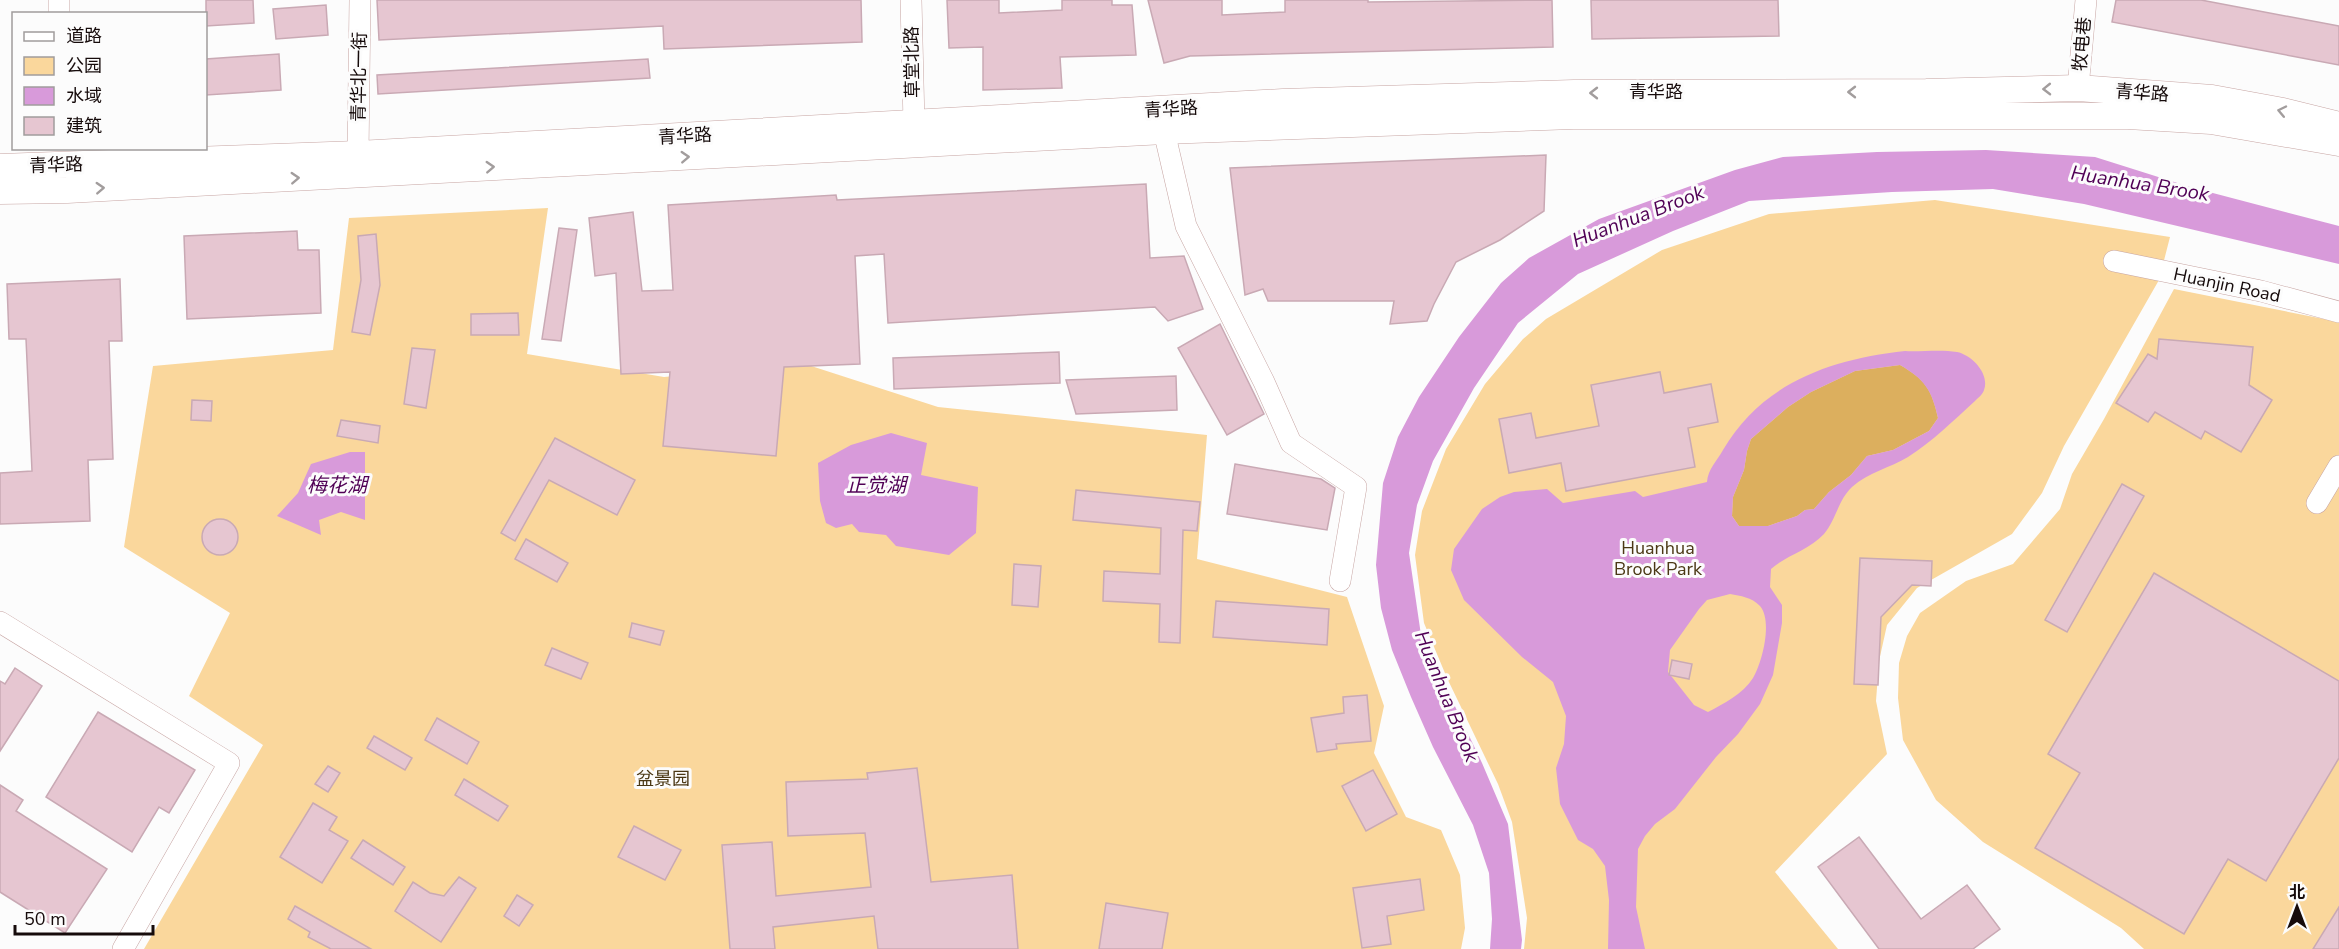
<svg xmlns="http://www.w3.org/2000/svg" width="2339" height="949" font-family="'Nunito Sans','Noto Sans SC',sans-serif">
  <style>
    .green { fill: #fad79c }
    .forest { fill: #dcaf5e }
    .water { fill: #d89ada; fill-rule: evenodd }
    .building { fill: #e6c6d1; stroke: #c9a9b4; stroke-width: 1.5 }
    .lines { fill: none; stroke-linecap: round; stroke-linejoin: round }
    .minor-casing { stroke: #c7a5a3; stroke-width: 22 }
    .major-casing { stroke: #c7a5a3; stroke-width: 27 }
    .minor { stroke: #fff; stroke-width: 21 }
    .major { stroke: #fff; stroke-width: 26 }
    .oneway { stroke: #a29d9d }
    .labels { text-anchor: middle; stroke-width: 6; stroke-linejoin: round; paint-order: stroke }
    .street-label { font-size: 18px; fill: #160b0b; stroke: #fcfcfc }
    .park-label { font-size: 18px; fill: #4b3815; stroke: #fcfcfc }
    .water-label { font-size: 20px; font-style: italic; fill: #500055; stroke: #fcfcfc }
  </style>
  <rect width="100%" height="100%" fill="#fcfcfc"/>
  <g class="green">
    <polygon points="1935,200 2170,237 2159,280 2064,446 2042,493 2012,534 1917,588 1887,625 1879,661 1876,701 1887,754 1775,872 1838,949 1524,949 1527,918 1512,822 1498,784 1447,678 1424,623 1415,555 1422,511 1446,449 1485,384 1523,339 1546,319 1662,250 1769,214"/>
    <polygon points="548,208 527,354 664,377 805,364 938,407 1207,435 1197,559 1347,597 1384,706 1374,753 1406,817 1441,830 1460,875 1465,928 1461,949 144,949 263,745 189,696 230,613 124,547 153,366 333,350 349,218"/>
    <polygon points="2174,289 2339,322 2339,949 2144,949 2121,928 1983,842 1936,800 1903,740 1898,698 1899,663 1907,636 1920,613 1966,581 2013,564 2060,509 2072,474 2104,419"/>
  </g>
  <path class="forest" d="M1900,365C1925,379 1932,390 1938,418L1929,431L1893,450L1867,456L1851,475L1829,492L1814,509L1805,510L1797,516L1768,526H1739L1732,516L1733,497L1744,470L1747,451L1751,439L1788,407L1811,392L1855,371Z"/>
  <g class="water">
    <polygon points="1986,150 2095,157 2190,187 2339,226 2339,264 2084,204 1993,189 1892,192 1749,201 1673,231 1578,274 1518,323 1474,388 1433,461 1417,505 1409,553 1421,635 1482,763 1508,824 1522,940 1521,949 1490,949 1492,919 1489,873 1473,825 1433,747 1411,697 1392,650 1381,608 1376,565 1383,483 1398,437 1419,397 1459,337 1501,283 1529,258 1599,219 1735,170 1783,157 1877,152"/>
    <path d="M1905,351C1921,352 1940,349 1957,352C1972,355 1990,374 1984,390C1983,394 1978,398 1975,401C1954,420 1932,442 1908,457C1890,468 1869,472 1852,487C1838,500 1836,520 1824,534C1809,550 1787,555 1771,569L1770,587L1782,605V623L1773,675L1760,704L1738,734L1716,757L1675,809L1655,824L1645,836L1638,849L1636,907L1645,949H1608L1609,900L1605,866L1593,849L1578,840L1560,804L1556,768L1564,744L1566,716L1553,682L1522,657L1464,600L1451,570L1454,549L1482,509L1500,497L1514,492L1547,489L1563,503L1635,491L1643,497L1707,482C1708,469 1717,461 1723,450C1762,383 1831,359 1905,351ZM1900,365C1924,379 1932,390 1938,418L1929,431L1893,450L1867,456L1851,475L1829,492L1814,509L1805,510L1797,516L1768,526H1739L1732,516L1733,497L1744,470L1747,451L1751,439L1788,407L1811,392L1855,371ZM1730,594C1741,596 1751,597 1760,606C1773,621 1762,663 1753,678C1743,694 1723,704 1708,712L1694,705L1668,672L1670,650L1699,609L1707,600Z"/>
    <polygon points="891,433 927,443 921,475 978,487 976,533 949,555 896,546 886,535 859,532 852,524 836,528 826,523 820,501 818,463 851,445"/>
    <polygon points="350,452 365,452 365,520 341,512 319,520 321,535 277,516 298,493 311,464"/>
  </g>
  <g class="building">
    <polygon points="206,0 253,0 254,23 206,26"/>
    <polygon points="377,0 861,0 862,42 664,49 663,26 379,40"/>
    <polygon points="947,0 999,0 999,13 1062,10 1062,0 1112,0 1112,5 1132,5 1136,55 1060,57 1062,88 983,90 983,47 949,48"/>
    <polygon points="1148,0 1222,0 1222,15 1285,12 1285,0 1368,0 1368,2 1552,0 1553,47 1190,56 1164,63"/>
    <polygon points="1591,0 1778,0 1779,36 1592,39"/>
    <polygon points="2116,0 2201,0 2339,26 2339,65 2112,22"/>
    <polygon points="326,5 328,35 276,39 273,9"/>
    <polygon points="279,54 281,90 206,95 206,59"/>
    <polygon points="648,59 650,78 378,94 377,75"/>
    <polygon points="1546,155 1544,211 1500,240 1456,262 1434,304 1427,321 1390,324 1394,301 1268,301 1263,289 1245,295 1230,168"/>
    <polygon points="1146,184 1150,258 1184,256 1203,309 1168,321 1155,307 888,323 884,254 855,256 860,364 784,367 776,456 663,446 670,372 621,374 616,273 595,276 589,218 633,212 642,291 673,290 668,205 836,195 837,200"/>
    <polygon points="559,228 577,230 561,341 542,339"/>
    <polygon points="297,231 298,250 319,250 321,313 187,319 184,236"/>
    <polygon points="376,234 380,285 370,335 352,332 361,280 358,236"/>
    <polygon points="120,279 122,341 109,341 113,459 88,460 90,521 0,524 0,473 32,471 26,339 9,339 7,284"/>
    <polygon points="518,313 519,335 471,335 471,314"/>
    <polygon points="1220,324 1264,414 1227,435 1178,348"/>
    <polygon points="2159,339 2253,347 2249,385 2272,400 2241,452 2205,431 2201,439 2155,412 2148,422 2116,403 2148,354 2157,359"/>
    <polygon points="412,348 435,350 426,408 404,404"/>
    <polygon points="1059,352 1060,383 894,389 893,358"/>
    <polygon points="1660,372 1664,393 1711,384 1718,422 1688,428 1695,467 1566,491 1561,463 1509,473 1499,419 1531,413 1536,438 1599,426 1591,385"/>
    <polygon points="1176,376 1177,410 1076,414 1066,380"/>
    <polygon points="192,400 212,401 211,421 191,420"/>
    <polygon points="341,420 380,426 378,443 337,436"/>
    <polygon points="555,438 635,480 617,515 549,480 515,541 501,533"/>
    <polygon points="1235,464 1321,479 1335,488 1327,530 1227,514"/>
    <polygon points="2122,484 2144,496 2067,632 2045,620"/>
    <polygon points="1076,490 1200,502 1197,531 1183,530 1180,643 1159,642 1160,604 1103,601 1104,571 1160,574 1161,528 1073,520"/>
    <circle cx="220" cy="537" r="18"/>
    <polygon points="526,539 568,563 557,582 515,559"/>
    <polygon points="1860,558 1932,561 1931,586 1912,585 1881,617 1878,685 1854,684"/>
    <polygon points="1014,564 1041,566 1038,607 1012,605"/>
    <polygon points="2154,573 2339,681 2339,758 2266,881 2228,859 2184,934 2035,848 2080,773 2048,754"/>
    <polygon points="1216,601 1329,609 1327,645 1213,637"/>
    <polygon points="632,623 664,631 660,645 629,637"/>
    <polygon points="552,648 588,663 581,679 545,665"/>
    <polygon points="1672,660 1692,664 1689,679 1669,675"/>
    <polygon points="15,668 42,686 0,751 0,681 5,684"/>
    <polygon points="1367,695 1371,741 1336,744 1337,749 1317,752 1311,718 1344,713 1343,697"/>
    <polygon points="98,712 195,770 169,813 159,807 132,852 46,797"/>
    <polygon points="437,718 479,742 467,764 425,740"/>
    <polygon points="374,736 412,758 405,770 367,748"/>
    <polygon points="328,766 340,773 328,792 315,784"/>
    <polygon points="917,768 931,882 1012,875 1018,949 878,949 874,916 773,927 775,949 730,949 722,845 772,842 776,896 871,887 865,833 788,836 786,782 868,779 867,773"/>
    <polygon points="1373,770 1397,814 1366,831 1342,786"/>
    <polygon points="464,779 508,806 498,821 455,795"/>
    <polygon points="0,785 23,800 16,811 107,869 65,933 0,892"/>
    <polygon points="313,803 337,817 329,830 348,841 322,883 280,857"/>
    <polygon points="634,826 681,850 665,880 618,857"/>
    <polygon points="1859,837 1921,919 1967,885 2000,929 1973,949 1879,949 1818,867"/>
    <polygon points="363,840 405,867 393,885 351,858"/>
    <polygon points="459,877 476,888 441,942 395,911 413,882 430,893 444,896"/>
    <polygon points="1420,879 1424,910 1387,916 1391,944 1362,948 1353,888"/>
    <polygon points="517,895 533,905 519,926 504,916"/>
    <polygon points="1106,903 1168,913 1162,949 1099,949"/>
    <polygon points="295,906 334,928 371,949 331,949 308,937 310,932 288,919"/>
    <polygon points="2339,907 2339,949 2313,949"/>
  </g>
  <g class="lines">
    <defs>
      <g id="minor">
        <polyline points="59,0 59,14"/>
        <polyline points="911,0 914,123"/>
        <polyline points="2078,88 2086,0"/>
        <polyline points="1164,131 1186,226 1264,382 1291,443 1356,487 1340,581"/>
        <polyline points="358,154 360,0"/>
        <polyline points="2114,261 2261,291 2339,312"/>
        <polyline points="2317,503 2339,466"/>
        <polyline points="0,622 229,763 123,949"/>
      </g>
      <g id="major">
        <polyline points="0,167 358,154 1283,102 1574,93 1926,92 2078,88 2212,98 2283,111 2339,125"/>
        <polyline points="0,191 67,190 1164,131 1573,116 2128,116 2211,121 2339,143"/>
      </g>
    </defs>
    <use href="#minor" class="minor-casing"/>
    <use href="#major" class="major-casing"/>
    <use href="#minor" class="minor"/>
    <use href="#major" class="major"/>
  </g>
  <defs><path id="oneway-chevron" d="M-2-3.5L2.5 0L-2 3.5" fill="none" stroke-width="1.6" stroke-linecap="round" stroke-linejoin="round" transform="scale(1.5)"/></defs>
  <g class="oneway">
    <use href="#oneway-chevron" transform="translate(2047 89) rotate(179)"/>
    <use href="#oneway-chevron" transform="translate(1852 92) rotate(180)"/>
    <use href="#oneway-chevron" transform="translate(1594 93) rotate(180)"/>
    <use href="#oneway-chevron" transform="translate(2282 111) rotate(-168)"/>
    <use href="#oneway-chevron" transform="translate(685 157) rotate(-3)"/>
    <use href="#oneway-chevron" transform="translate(490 167) rotate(-3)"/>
    <use href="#oneway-chevron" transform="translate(295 178) rotate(-3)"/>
    <use href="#oneway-chevron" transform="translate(100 188) rotate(-3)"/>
  </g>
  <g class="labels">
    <g class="street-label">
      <text transform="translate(2082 44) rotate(-85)" y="6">牧电巷</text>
      <text transform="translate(912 62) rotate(-91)" y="6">草堂北路</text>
      <text transform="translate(359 77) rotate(-89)" y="6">青华北一街</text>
      <text x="1656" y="98">青华路</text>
      <text transform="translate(2142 93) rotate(4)" y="6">青华路</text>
      <text transform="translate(1171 109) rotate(-3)" y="6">青华路</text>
      <text transform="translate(685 136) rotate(-3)" y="6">青华路</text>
      <text transform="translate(56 165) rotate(-2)" y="6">青华路</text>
      <text transform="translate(2227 285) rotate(12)" y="6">Huanjin Road</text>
    </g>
    <g class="park-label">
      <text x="1658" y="554">Huanhua<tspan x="1658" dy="21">Brook Park</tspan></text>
      <text x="663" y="785">盆景园</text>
    </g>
    <g class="water-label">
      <text transform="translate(2140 183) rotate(9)" y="7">Huanhua Brook</text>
      <text transform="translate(1638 216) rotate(-21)" y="7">Huanhua Brook</text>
      <text x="337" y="492">梅花湖</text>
      <text x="876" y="492">正觉湖</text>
      <text transform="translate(1447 696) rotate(68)" y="7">Huanhua Brook</text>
    </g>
  </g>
  <rect x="12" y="12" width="195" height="138" fill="#fcfcfc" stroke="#a09c9c" stroke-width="1.5"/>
  <rect x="24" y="32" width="30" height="9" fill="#ffffff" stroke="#a09c9c" stroke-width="1.5"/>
  <text x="66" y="42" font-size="18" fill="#160b0b">道路</text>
  <rect x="24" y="57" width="30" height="18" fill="#fad79c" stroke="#a09c9c" stroke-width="1.5"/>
  <text x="66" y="72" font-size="18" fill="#160b0b">公园</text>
  <rect x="24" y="87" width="30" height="18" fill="#d89ada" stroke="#a09c9c" stroke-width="1.5"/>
  <text x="66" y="102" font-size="18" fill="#160b0b">水域</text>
  <rect x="24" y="117" width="30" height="18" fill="#e6c6d1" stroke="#a09c9c" stroke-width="1.5"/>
  <text x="66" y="132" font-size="18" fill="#160b0b">建筑</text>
  <g transform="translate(2297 907)" stroke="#fcfcfc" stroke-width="4.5" paint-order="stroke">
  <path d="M0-4.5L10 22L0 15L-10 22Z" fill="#160b0b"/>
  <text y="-9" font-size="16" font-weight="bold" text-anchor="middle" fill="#160b0b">北</text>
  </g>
  <path d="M15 925v9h138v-9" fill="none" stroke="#160b0b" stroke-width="3"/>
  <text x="24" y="925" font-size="18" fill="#160b0b" stroke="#fcfcfc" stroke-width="4.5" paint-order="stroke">50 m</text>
</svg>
